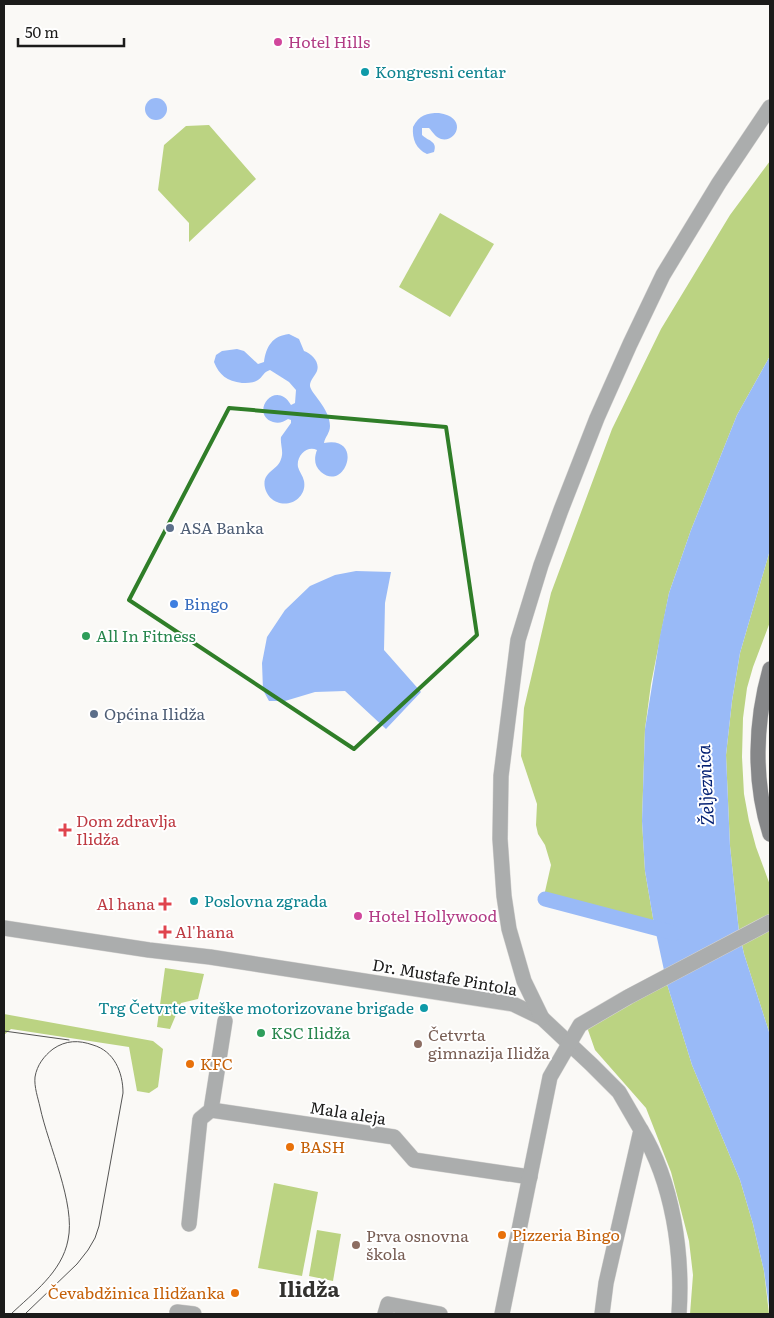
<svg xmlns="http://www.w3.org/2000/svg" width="774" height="1318" font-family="Literata,serif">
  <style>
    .green { fill: #bbd382 }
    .water { fill: #99baf7 }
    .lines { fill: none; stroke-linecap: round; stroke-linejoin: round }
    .canal { stroke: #99baf7; stroke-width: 15 }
    .street-casing { stroke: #d6d5d3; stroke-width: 16 }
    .secondary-casing { stroke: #d6d5d3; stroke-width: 16 }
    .street { stroke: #abadad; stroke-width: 15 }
    .secondary { stroke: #868789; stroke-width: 15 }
    .tram { stroke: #555554; stroke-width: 1 }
    .marked { fill: none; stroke: #2f7e28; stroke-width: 4; stroke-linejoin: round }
    .hotel-dot { fill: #d1479c; stroke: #fff; stroke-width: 2 }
    .culture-dot { fill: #0f9aa8; stroke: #fff; stroke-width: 2 }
    .service-dot { fill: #5c6f8a; stroke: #fff; stroke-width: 2 }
    .shop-dot { fill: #3f7fe0; stroke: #fff; stroke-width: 2 }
    .leisure-dot { fill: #2e9e5b; stroke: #fff; stroke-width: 2 }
    .health-dot { fill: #e0444e; stroke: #fff; stroke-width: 2 }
    .education-dot { fill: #8d6e63; stroke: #fff; stroke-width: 2 }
    .food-dot { fill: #e8710a; stroke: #fff; stroke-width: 2 }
    .labels { text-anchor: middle; stroke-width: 4; stroke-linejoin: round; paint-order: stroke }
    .hotel-label { font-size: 16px; fill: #b23c85; stroke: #fff; text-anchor: start }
    .culture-label { font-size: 16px; fill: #0d838f; stroke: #fff; text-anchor: start }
    .service-label { font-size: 16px; fill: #4e5e75; stroke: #fff; text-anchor: start }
    .shop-label { font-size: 16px; fill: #366cbe; stroke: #fff; text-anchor: start }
    .leisure-label { font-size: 16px; fill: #27864d; stroke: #fff; text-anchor: start }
    .health-label { font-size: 16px; fill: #be3a42; stroke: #fff; text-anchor: start }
    .street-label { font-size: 16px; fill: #1b1b1a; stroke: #fff }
    .education-label { font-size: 16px; fill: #785e54; stroke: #fff; text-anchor: start }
    .food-label { font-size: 16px; fill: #c56008; stroke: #fff; text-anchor: start }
    .water-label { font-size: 18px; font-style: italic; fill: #001e72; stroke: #fff }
    .district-label { font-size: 21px; font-weight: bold; fill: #343330; stroke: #fff }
  </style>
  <rect width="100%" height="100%" fill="#faf9f6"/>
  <g class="green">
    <polygon points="209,125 256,179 189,242 189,223 158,190 164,145 186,126"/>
    <polygon points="770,161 770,356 737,415 691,530 669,593 651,684 645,729 642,821 645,871 654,924 544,896 551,865 545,845 538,834 536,825 537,804 521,756 524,708 551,593 612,429 661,329 730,215"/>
    <polygon points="440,213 494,244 450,317 399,287"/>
    <polygon points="770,550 770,622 753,667 747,688 743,718 742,757 744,794 749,821 756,847 770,885 770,916 739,932 730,846 726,755 732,701 740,653"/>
    <polygon points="770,924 770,1035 744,954 741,940"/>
    <polygon points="165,968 204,974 198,999 181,1003 170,1029 157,1027"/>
    <polygon points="667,984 692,1065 740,1180 753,1224 764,1271 769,1314 690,1314 693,1275 689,1241 671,1172 646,1108 595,1050 588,1030 589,1024"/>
    <polygon points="4,1014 153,1041 163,1049 158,1087 149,1093 137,1091 129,1047 11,1029 4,1035"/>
    <polygon points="274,1183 318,1192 302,1276 258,1268"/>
    <polygon points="317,1230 341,1234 333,1281 309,1276"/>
  </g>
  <g class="water">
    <circle cx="156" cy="109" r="11"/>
    <path d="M439,113C468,117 457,143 441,139C435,137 433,132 429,128H422V135C428,141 438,141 434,152L427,154C416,149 412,139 413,127C419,115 427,113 439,113Z"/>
    <path d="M289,334L299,339L304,351C312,354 320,362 317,371C315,376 310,380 310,385C309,392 330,408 330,426C330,433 325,437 324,443C365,435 345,493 321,472C314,466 314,458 317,450C307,445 296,456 298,467C299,471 303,476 304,481C307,496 291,508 277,502C272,500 268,496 266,491C259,472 278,471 281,459C284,452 280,444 281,437L291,423V420L288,419C283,422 279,424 273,422C249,414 275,378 291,405L295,403L296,390L289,382L270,370C263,372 263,377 258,380C254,383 247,383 242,383C227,381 219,375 214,362L216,355L222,351L237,349L244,351L258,364L264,362C266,347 272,336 289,334Z"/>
    <polygon points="770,356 770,550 740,653 732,701 726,755 730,846 739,932 744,954 770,1035 770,1314 764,1271 753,1224 740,1180 692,1065 667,984 654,924 645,871 642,821 645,729 660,636 669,593 691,530 737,415"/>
    <polygon points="356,571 391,572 385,603 384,650 421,692 386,729 345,691 315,692 285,701 269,701 263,690 262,663 267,637 285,610 310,586 335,575"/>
  </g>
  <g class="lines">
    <polyline class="canal" points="545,899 674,933"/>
    <defs>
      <g id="street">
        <polyline points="4,928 149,950 210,957 513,1004 542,1018 592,1065 619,1092 641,1130 606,1283 602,1314"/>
        <polyline points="542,1018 524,981 509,929 504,896 500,839 501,776 518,640 541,565 561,510 597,418 630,344 663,275 719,183 770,107"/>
        <polyline points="211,1110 394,1137 414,1160 530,1177"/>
        <path d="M641,1130C673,1183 683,1253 679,1314"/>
        <polyline points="189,1224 200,1119 211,1110 225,1021"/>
        <polyline points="177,1312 194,1314"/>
        <polyline points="385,1314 388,1304 440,1314"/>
        <polyline points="502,1314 550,1077 580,1025 628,997 770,922"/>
      </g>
      <path id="secondary" d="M770,669C755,722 753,781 770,834"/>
    </defs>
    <use href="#street" class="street-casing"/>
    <use href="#secondary" class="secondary-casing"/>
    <use href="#street" class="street"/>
    <use href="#secondary" class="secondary"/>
    <g class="tram">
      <polyline points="4,1031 69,1040"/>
      <path d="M11,1314C33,1293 62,1272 68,1240C76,1204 48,1145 40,1107C38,1098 34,1087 35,1077C37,1065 44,1056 53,1049C66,1040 79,1040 93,1045C114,1051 123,1072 123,1093L99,1226L95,1238L88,1250L77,1264L25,1314"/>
    </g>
  </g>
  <path class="marked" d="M229,408L446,427L477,635L354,749L129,600Z"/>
  <g class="hotel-dot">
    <circle cx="278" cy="42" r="5"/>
    <circle cx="358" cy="916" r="5"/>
  </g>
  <g class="culture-dot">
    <circle cx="365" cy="72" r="5"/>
    <circle cx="194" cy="901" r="5"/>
    <circle cx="424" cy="1008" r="5"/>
  </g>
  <g class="service-dot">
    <circle cx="170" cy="528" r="5"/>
    <circle cx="94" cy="714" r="5"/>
  </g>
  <circle class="shop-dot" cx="174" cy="604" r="5"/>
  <g class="leisure-dot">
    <circle cx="86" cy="636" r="5"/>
    <circle cx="261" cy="1033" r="5"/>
  </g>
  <g class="health-dot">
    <path d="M62.5 822.5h5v5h5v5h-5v5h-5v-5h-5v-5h5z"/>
    <path d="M162.5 896.5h5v5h5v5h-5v5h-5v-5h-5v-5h5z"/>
    <path d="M162.5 924.5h5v5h5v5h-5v5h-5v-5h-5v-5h5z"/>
  </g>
  <g class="education-dot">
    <circle cx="418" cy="1044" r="5"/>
    <circle cx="356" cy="1245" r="5"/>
  </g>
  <g class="food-dot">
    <circle cx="190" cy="1064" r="5"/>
    <circle cx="290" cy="1147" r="5"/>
    <circle cx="502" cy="1235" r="5"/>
    <circle cx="235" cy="1293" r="5"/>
  </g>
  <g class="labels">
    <g class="hotel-label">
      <text x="288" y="48">Hotel Hills</text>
      <text x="368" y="922">Hotel Hollywood</text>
    </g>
    <g class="culture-label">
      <text x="375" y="78">Kongresni centar</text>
      <text x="204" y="907">Poslovna zgrada</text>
      <text x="414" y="1014" text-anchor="end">Trg Četvrte viteške motorizovane brigade</text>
    </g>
    <g class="service-label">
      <text x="180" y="534">ASA Banka</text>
      <text x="104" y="720">Općina Ilidža</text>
    </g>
    <g class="shop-label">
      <text x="184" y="610">Bingo</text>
    </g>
    <g class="leisure-label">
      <text x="96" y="642">All In Fitness</text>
      <text x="271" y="1039">KSC Ilidža</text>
    </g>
    <g class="health-label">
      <text x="76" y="827">Dom zdravlja<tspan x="76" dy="18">Ilidža</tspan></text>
      <text x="155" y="910" text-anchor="end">Al hana</text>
      <text x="175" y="938">Al'hana</text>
    </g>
    <g class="street-label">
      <text transform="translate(445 977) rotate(10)" y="6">Dr. Mustafe Pintola</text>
      <text transform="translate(348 1113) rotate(9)" y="6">Mala aleja</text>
    </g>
    <g class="education-label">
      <text x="428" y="1041">Četvrta<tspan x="428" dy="18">gimnazija Ilidža</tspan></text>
      <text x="366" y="1242">Prva osnovna<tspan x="366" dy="18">škola</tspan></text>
    </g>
    <g class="food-label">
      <text x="200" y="1070">KFC</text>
      <text x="300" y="1153">BASH</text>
      <text x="512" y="1241">Pizzeria Bingo</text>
      <text x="225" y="1299" text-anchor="end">Čevabdžinica Ilidžanka</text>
    </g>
    <g class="water-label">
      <text transform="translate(706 785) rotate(-93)" y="6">Željeznica</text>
    </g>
    <g class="district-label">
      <text x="309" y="1297">Ilidža</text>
    </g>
  </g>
  <rect width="774" height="1318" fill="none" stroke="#1b1b1a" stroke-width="10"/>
  <path d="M18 38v8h106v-8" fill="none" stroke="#1b1b1a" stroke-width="2.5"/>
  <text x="25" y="38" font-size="15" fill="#1b1b1a" stroke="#ffffff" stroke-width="4" paint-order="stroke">50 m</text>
</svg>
